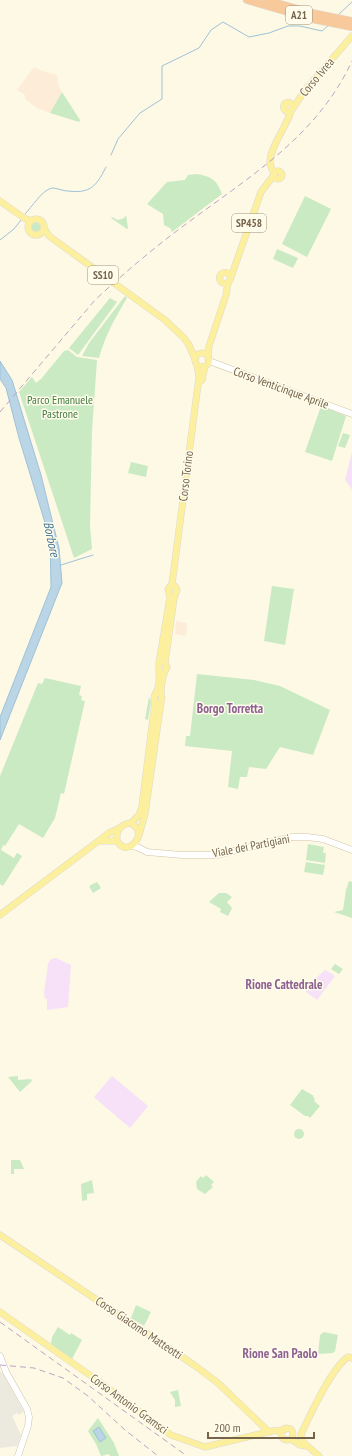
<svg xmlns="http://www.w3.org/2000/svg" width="352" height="1456" font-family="'PT Sans Narrow',sans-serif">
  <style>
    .commercial { fill: #fdecd8 }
    .industrial { fill: #ece9df }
    .education { fill: #f6e1f9 }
    .green { fill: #caeac3 }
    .water { fill: #b9d5e6; stroke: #9fc2d8 }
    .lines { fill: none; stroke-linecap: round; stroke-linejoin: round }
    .stream { stroke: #9fc2d8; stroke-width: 1 }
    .secondary-casing { stroke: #d1c4a8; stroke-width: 7 }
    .primary-casing { stroke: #dedad4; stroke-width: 7 }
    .highway-casing { stroke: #dedad4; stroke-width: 8 }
    .secondary { stroke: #fff; stroke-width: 6 }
    .primary { stroke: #fcef9d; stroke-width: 6 }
    .highway { stroke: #f7c99b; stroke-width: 7 }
    .rail { stroke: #bea3c6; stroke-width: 1; stroke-dasharray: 6 4; stroke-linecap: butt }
    .labels { text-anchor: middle; stroke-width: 3; stroke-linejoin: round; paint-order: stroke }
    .shield { fill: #fffceb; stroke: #9f927a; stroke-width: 1 }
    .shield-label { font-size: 11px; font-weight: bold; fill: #76644a }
    .street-label { font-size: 12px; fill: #76644a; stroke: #fffceb }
    .park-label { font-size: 12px; fill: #447c42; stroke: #fffceb }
    .water-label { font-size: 13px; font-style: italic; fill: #497898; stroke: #fffceb }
    .neighbourhood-label { font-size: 13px; font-weight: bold; fill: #8d6192; stroke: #fffceb }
  </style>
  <rect width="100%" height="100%" fill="#fdf9e5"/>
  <g class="commercial">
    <polygon points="34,67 42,71 57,75 59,87 62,92 50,113 37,108 25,99 25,95 17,90"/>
    <polygon points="176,621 187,623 186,636 175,634"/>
  </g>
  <polygon class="industrial" points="0,1371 3,1374 24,1412 18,1415 17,1413 12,1416 21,1435 17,1446 0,1448"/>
  <g class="education">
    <polygon points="352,452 352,490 345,480"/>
    <polygon points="56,958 71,965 68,1007 47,1010 47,999 45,999 44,993 48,964 51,959"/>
    <polygon points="325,970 335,976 317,1000 306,992 306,990 314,980"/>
    <polygon points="112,1076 148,1106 130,1128 94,1097"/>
  </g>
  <g class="green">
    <polygon points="62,92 80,120 79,122 50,113"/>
    <path d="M196,174C211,176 217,180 222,194L172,232L170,228L164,225L163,214L147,204L167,182L185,180L188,175Z"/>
    <polygon points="305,196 331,209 307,257 282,244"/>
    <polygon points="126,215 128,228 127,229 111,218 112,217 118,220 124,218"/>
    <circle cx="36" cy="227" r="4.5"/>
    <polygon points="277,249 298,258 293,268 273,259"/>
    <path d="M125,296L127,298C115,318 105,336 99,358L82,356L89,343Z"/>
    <polygon points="110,298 117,302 78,355 69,348"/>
    <polygon points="68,350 77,357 97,360 92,431 90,526 92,549 74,558 19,392 32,377 36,383 41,379 64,351"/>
    <polygon points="321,406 346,416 332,461 305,452"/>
    <polygon points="343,433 350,435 345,448 338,446"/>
    <polygon points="131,462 148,466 146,477 128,473"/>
    <polygon points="272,586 294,589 285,645 264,641"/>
    <polygon points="197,674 254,680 280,686 330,710 313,755 280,747 266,769 249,767 247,777 240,777 238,789 228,787 232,751 185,746 186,736 190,736"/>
    <polygon points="45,678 81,686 79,695 82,696 81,700 85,701 64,794 61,793 55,818 43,838 19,824 5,846 3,845 1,850 14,858 17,853 22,856 3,886 0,884 0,776 38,683 42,684"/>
    <polygon points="149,697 151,702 148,720 145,719"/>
    <polygon points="308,844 324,847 323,853 326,853 325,863 306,860"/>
    <polygon points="306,862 325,865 323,875 304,872"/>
    <polygon points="349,881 352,882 352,918 334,912 343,910 346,890"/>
    <polygon points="97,882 101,888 93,893 89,886"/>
    <polygon points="219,893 226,893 232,897 227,902 232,908 228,916 220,912 221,909 209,902"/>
    <polygon points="335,964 343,969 339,974 331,969"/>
    <polygon points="18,1076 18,1080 31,1079 32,1081 20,1092 8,1077"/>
    <polygon points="302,1089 314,1096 313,1097 315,1099 314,1101 320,1106 310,1118 308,1116 305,1116 290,1105"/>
    <circle cx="299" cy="1134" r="5"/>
    <polygon points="11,1160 20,1160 24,1169 14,1169 14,1174 11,1174"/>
    <polygon points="206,1175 214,1182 211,1185 213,1187 205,1194 197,1189 196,1182 201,1176 203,1178"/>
    <polygon points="92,1180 94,1193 87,1194 87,1200 82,1201 81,1184"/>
    <polygon points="136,1305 151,1312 144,1326 131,1318"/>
    <polygon points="58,1327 70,1335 71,1333 82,1340 72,1359 51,1344 52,1337"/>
    <polygon points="324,1332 338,1335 335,1351 333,1353 318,1354 320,1335"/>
    <polygon points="178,1390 181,1406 175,1407 175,1400 170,1392"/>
    <polygon points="98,1418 114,1443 119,1456 110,1456 109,1454 101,1456 96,1444 88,1431"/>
  </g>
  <g class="water">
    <polygon points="0,361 12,380 41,475 59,548 62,583 0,740 0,717 51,587 50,539 19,438 6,388 0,379"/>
    <polygon points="99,1427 106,1438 100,1442 93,1431"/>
  </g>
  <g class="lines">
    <g class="stream">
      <polyline points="338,15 352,2"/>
      <polyline points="111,155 118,139 140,113 162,99 162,66 199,48 211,30 223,22 249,37 269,33 288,26 300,26 322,31 329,25"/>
      <path d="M25,214C32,207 42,190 52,188C57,188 63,191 68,191C91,194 97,185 106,167"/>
      <polyline points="0,240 14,229 21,220"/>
      <polyline points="61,565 93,555"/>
    </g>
    <defs>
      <g id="secondary">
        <polyline points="209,361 352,414"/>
        <polyline points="131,846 137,847 147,852 182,855 217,855 292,837 307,837 323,839 352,850"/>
        <polyline points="0,1356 6,1372 27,1409 29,1417 28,1426 18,1456"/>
      </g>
      <g id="primary">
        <circle cx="288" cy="107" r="4.5"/>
        <polyline points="293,108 306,89 352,36"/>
        <circle cx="278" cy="175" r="4"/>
        <path d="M274,174C273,170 270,166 270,162C270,147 287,126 291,111"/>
        <polyline points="0,201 24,218 31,221"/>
        <circle cx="36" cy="227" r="8"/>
        <polyline points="44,228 49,236 165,320 184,338 189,345 195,359"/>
        <circle cx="225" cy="278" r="5.5"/>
        <polyline points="231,277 261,192 274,175"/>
        <circle cx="202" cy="360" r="7"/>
        <polyline points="208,357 209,346 226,295 228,283"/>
        <polyline points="202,380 205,366"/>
        <path d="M131,823L139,815L142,806L155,702L154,697C161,686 159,676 159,663L170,597L168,589L172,584L199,377L197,365"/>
        <path d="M131,823L137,828L139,835C135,846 125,853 117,841C116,831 120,824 131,823Z"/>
        <path d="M139,835L145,814L161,702C163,698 161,697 161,693C161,684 163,674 167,667L165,663L174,598L177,590L175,586H171"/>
        <polyline points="100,841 117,841"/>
        <polyline points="0,915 109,833 120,828"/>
        <polyline points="0,1235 194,1365 218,1383 269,1432"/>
        <polyline points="0,1312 101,1383 171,1435 205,1447 272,1431 284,1430"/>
        <circle cx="287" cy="1434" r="6"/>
        <polyline points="291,1439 300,1445 306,1446"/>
        <path d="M319,1456L302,1441L301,1434C310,1415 332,1367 348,1357L352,1358"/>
      </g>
      <g id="highway">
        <polyline points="247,0 312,19 352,27"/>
        <polyline points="266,0 312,13 352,21"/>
      </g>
    </defs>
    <use href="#secondary" class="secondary-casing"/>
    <use href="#primary" class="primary-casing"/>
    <use href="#highway" class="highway-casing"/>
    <use href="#secondary" class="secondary"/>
    <use href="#primary" class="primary"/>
    <use href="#highway" class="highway"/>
    <g class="rail">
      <path d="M0,412L95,300C122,275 149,252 178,230C244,180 316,139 352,61"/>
      <polyline points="0,1322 187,1456"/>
      <polyline points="0,1365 34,1368 63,1378 88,1396 125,1430 158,1456"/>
    </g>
  </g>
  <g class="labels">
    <g class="shield">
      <rect x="286" y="6" width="26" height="18" rx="3"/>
      <rect x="232" y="214" width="34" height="18" rx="3"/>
      <rect x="88" y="266" width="30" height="18" rx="3"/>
    </g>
    <g class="shield-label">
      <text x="299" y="19">A21</text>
      <text x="249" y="227">SP458</text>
      <text x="103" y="279">SS10</text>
    </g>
    <g class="street-label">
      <text transform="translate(317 77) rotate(-50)" y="4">Corso Ivrea</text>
      <text transform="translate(281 388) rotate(20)" y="4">Corso Venticinque Aprile</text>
      <text transform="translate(186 476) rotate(-83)" y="4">Corso Torino</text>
      <text transform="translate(251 846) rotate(-11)" y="4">Viale dei Partigiani</text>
      <text transform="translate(139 1328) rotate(34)" y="4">Corso Giacomo Matteotti</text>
      <text transform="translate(129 1404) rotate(36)" y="4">Corso Antonio Gramsci</text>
    </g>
    <g class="park-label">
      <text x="60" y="404">Parco Emanuele<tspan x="60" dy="14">Pastrone</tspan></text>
    </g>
    <g class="water-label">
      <text transform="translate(52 539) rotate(78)" y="5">Borbore</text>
    </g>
    <g class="neighbourhood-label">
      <text x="230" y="713">Borgo Torretta</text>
      <text x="284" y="989">Rione Cattedrale</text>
      <text x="280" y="1358">Rione San Paolo</text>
    </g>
  </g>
  <path d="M208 1432v6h106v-6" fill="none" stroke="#76644a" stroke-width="2"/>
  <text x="214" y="1432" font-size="12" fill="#76644a" stroke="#fffceb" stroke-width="3" paint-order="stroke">200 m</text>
</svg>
